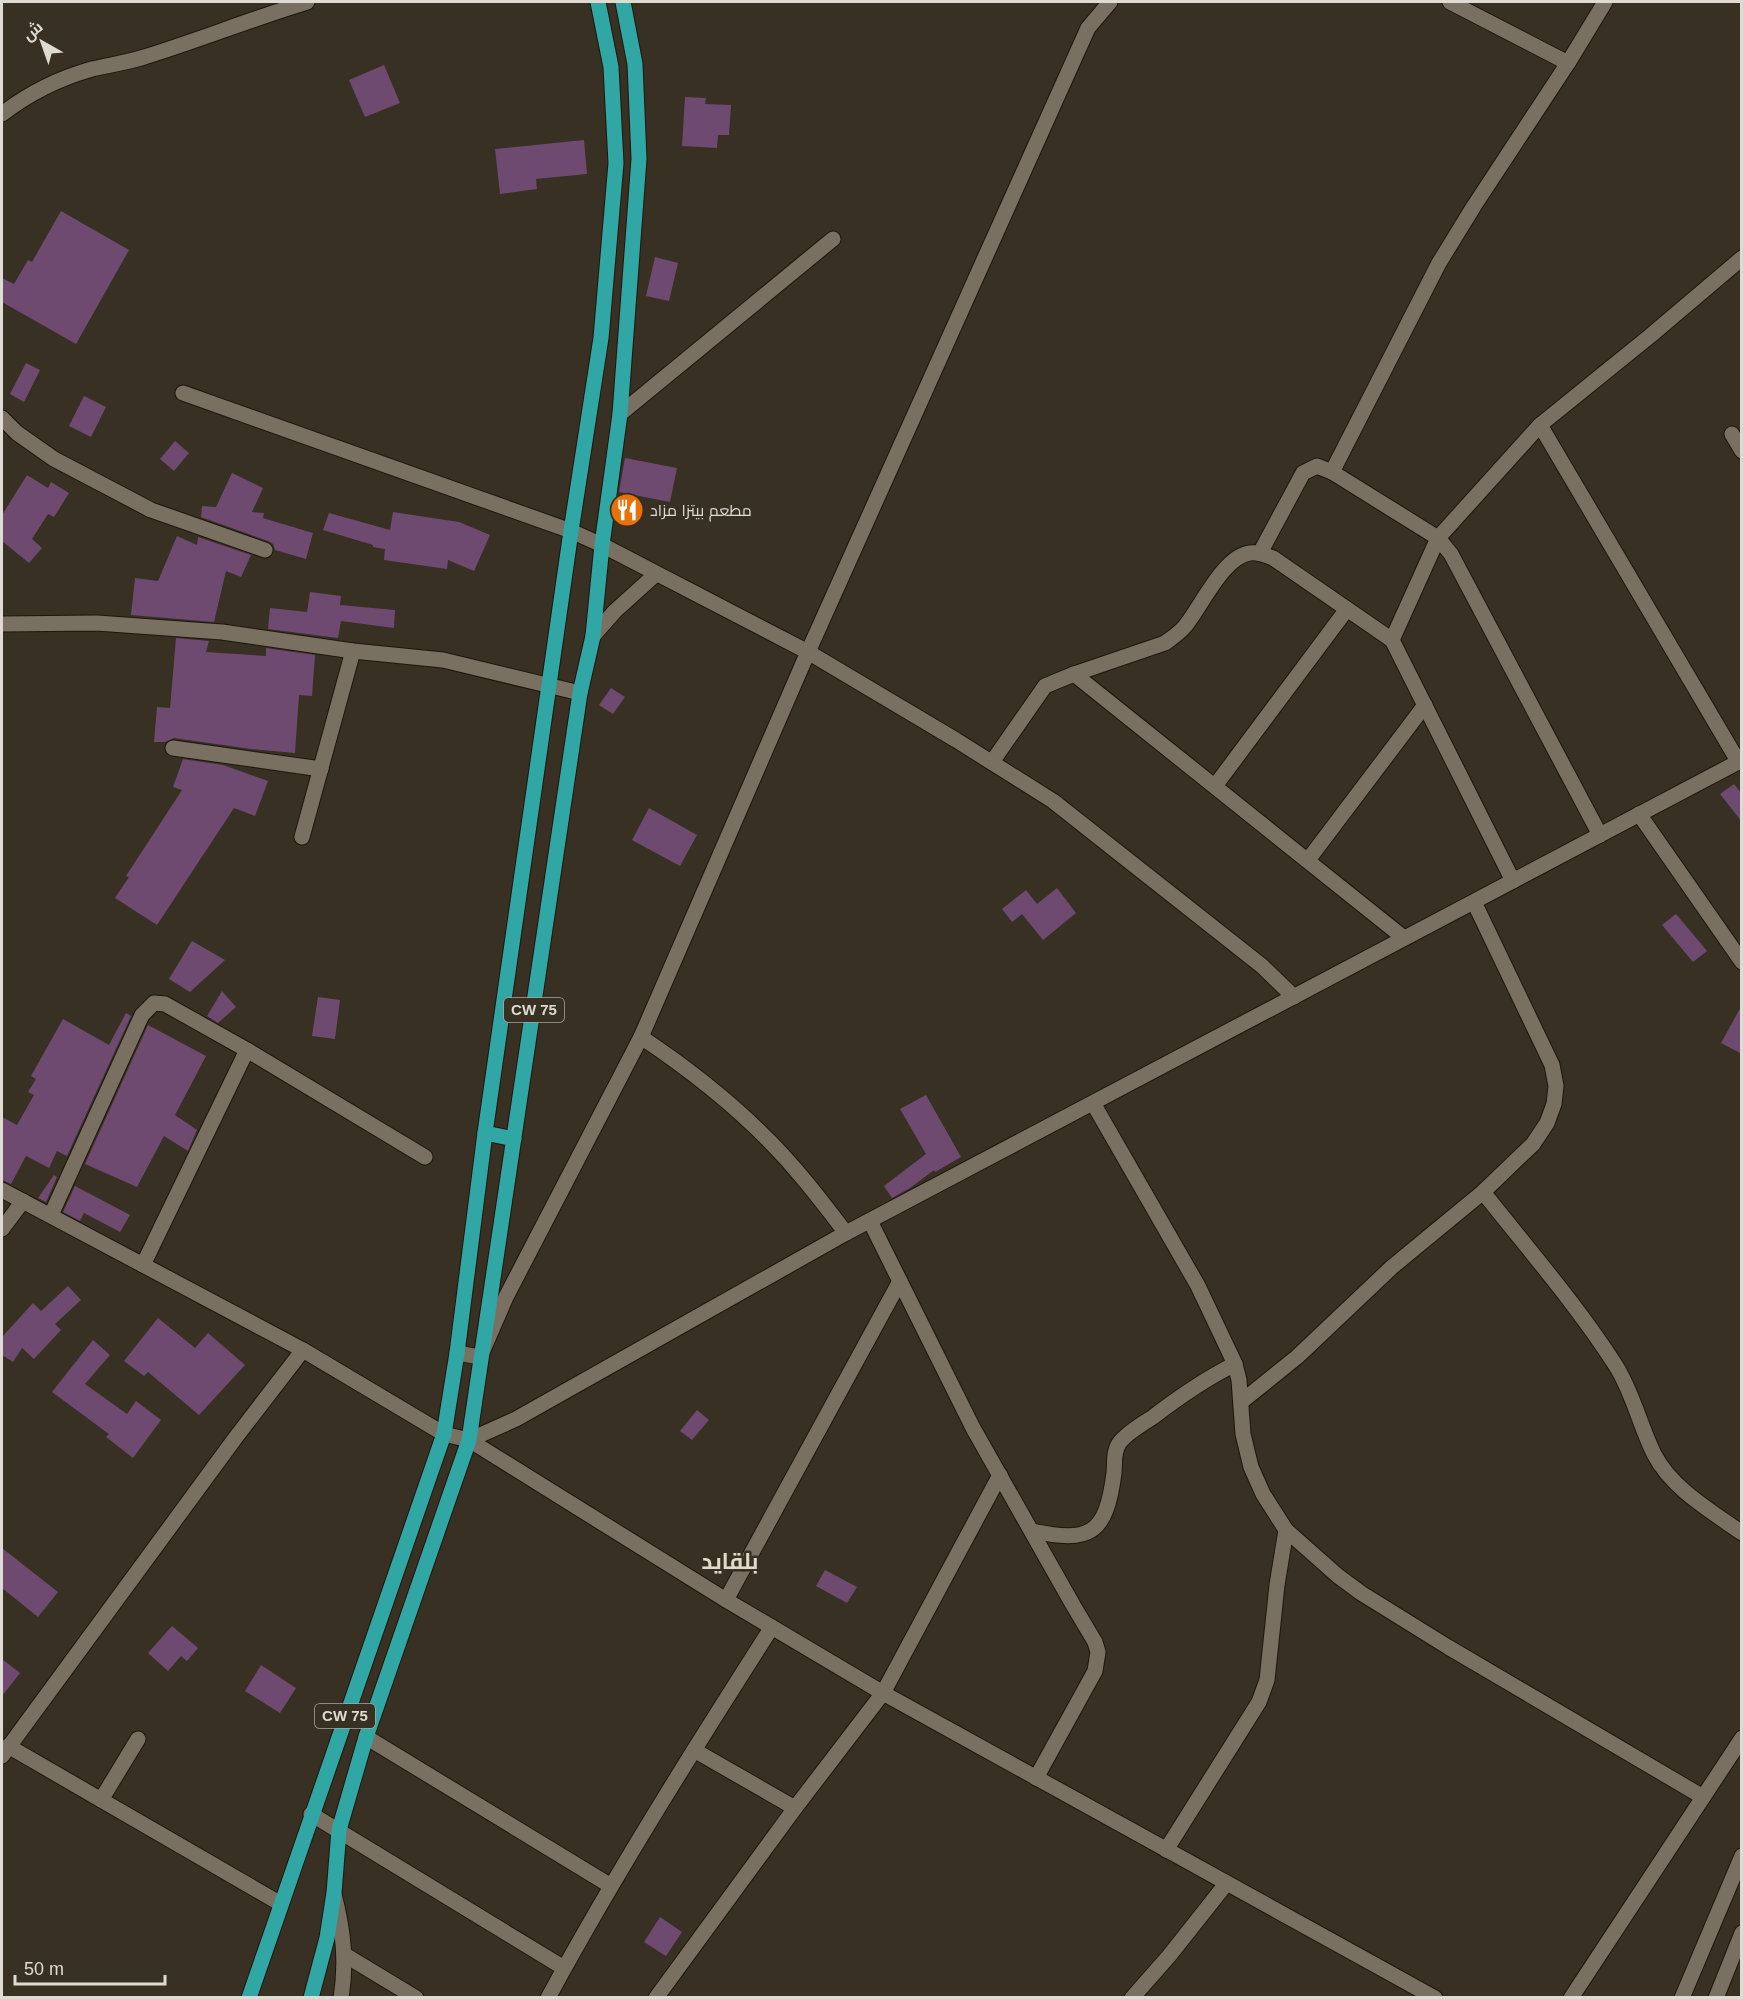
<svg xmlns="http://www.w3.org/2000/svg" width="1743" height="1999" font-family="Arial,Cairo,sans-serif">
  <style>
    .building { fill: #6e4a70 }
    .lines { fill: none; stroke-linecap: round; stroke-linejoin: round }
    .street-casing { stroke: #1e170c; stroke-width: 17 }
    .secondary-casing { stroke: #1e170c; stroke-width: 17 }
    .primary-casing { stroke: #1e170c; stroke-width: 17 }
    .street { stroke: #797062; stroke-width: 15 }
    .secondary { stroke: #797062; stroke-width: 15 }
    .primary { stroke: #30a7a5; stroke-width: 15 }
    .labels { text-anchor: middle; stroke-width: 5; stroke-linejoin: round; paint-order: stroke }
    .shield { fill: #373023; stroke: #ada79e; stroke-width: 1.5 }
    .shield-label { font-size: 15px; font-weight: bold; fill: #dfdad2 }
    .poi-label { font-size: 16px; fill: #dfdad2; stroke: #373023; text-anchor: start }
    .district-label { font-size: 22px; font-weight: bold; fill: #e4daca; stroke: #373023 }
  </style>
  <rect width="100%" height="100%" fill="#373023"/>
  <g class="building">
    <polygon points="384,65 400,103 365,117 349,80"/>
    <polygon points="685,97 706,98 705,104 731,105 729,135 718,135 717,148 682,146"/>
    <polygon points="584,140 587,174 536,179 537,189 500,194 495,149"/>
    <polygon points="61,211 129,250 76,344 2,302 2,278 14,284 28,260 32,262"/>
    <polygon points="655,257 678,263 669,301 646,296"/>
    <polygon points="26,363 40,370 24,402 10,394"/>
    <polygon points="84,396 106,407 91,437 69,426"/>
    <polygon points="175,441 189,453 174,471 160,459"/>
    <polygon points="625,458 677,468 670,502 619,492"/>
    <polygon points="232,473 263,488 252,512 264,513 263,518 313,533 306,559 275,550 273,544 268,541 201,517 202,506 216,507"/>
    <polygon points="27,475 48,488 51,482 69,493 54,517 48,514 32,539 42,548 29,563 2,541 2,515"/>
    <polygon points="393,512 459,522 490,535 474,571 448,560 447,569 384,560 385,549 373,547 373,545 323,530 329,513 390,530"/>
    <polygon points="177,536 197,545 198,537 251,555 241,577 226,571 214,622 131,615 135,578 158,581"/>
    <polygon points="310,592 341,596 340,605 395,610 394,628 341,621 338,638 268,629 270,608 307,612"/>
    <polygon points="176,638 209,641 206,652 266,656 266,648 315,655 312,696 299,695 295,753 251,749 174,738 165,742 154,742 157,707 170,708"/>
    <polygon points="611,688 625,697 613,714 599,705"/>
    <polygon points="183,759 223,765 268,781 255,816 234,808 157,925 115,898 129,877 126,876 182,790 173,787"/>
    <polygon points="1734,784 1742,794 1742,822 1720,794"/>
    <polygon points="649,808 697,835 680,866 632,840"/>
    <polygon points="1057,888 1076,913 1043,940 1022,914 1012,922 1002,909 1026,890 1037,904"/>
    <polygon points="1676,914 1707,951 1693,962 1662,925"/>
    <polygon points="192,941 225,960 190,992 169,979"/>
    <polygon points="222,991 236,1007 218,1023 207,1016"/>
    <polygon points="318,997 340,1000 335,1039 312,1036"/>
    <polygon points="1742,1005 1742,1054 1721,1043"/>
    <polygon points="126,1013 131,1016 67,1156 57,1151 49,1168 26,1156 11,1184 2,1180 2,1117 17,1125 34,1095 28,1092 36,1079 31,1076 63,1019 109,1045"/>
    <polygon points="148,1025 206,1056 175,1115 197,1130 188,1151 164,1136 137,1187 85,1164"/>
    <polygon points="926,1095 961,1157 935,1172 934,1170 910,1188 892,1198 884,1186 926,1154 900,1109"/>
    <polygon points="54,1175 57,1177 46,1202 38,1198"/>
    <polygon points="75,1186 130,1215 120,1232 84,1213 80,1221 63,1212"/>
    <polygon points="68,1286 81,1300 55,1324 61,1330 34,1359 22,1348 13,1362 2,1355 2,1337 33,1303 41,1311"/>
    <polygon points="158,1318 195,1348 208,1333 245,1365 199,1415 148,1372 144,1376 124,1361"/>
    <polygon points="93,1340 110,1355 85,1384 127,1414 136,1401 161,1420 133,1458 106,1437 109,1434 52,1392"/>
    <polygon points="697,1410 709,1420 692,1440 680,1431"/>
    <polygon points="2,1548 58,1592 38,1617 2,1588"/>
    <polygon points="825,1570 857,1587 847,1603 816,1586"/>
    <polygon points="172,1626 198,1648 187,1661 181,1656 168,1671 148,1653"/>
    <polygon points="2,1659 20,1673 2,1696"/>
    <polygon points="261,1665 296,1688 280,1713 245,1691"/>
    <polygon points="660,1917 682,1932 666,1956 644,1942"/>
  </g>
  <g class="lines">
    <defs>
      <g id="street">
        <polyline points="1450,2 1568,63"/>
        <path d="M2,114C28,94 60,78 92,69C108,65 125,63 141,58C197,41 251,19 307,2"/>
        <polyline points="183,393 571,531 602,545 808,652 956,740 1053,801 1262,966 1294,997"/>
        <polyline points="620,414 833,239"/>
        <polyline points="2,418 17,433 54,459 151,510 265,550"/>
        <polyline points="1540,425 1738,761"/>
        <polyline points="1732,434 1742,451"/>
        <polyline points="1332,472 1439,263 1474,206 1568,63 1605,2"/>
        <polyline points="1260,553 1303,473 1317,466 1332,472 1438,538 1451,554 1600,835"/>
        <polyline points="2,624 97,623 222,632 353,651 443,660 580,693"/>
        <polyline points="593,636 615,611 656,574"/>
        <polyline points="1392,640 1438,538 1540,425 1650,336 1742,258"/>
        <polyline points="1074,674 1404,938"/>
        <polyline points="173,748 321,769"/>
        <path d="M992,762L1045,686L1074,674L1165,643C1173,637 1181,632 1186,625C1202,605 1224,556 1250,553C1258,552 1265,555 1273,558L1392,640L1513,881"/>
        <polyline points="1215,786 1347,609"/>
        <polyline points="1639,814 1742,962"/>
        <polyline points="302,837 353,651"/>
        <polyline points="1308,860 1425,705"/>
        <path d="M641,1037C701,1077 760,1125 806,1182C820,1199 833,1216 846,1233"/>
        <polyline points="1093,1103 1198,1286 1235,1364 1239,1380 1243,1434 1251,1467 1263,1494 1286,1530 1338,1576 1361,1593 1448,1647 1703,1797"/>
        <path d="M1483,1192C1528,1249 1577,1305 1616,1366C1633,1393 1640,1426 1654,1454C1672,1489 1711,1511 1742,1533"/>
        <polyline points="51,1215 142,1015 154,1003 165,1004 247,1050 425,1157"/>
        <polyline points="870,1221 973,1428 1073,1605 1095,1642 1098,1652 1095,1671 1036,1778"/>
        <polyline points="2,1229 23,1201"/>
        <polyline points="143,1265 247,1050"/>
        <polyline points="457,1353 480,1357 506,1297 641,1037 808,652 1088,28 1110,2"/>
        <polyline points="1241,1402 1297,1357 1392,1267 1483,1192 1533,1144 1547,1123 1554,1104 1556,1086 1552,1065 1474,902"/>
        <polyline points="469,1440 726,1600 883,1693 1435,1998"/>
        <path d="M1032,1531C1090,1543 1106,1535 1114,1473C1115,1463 1113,1451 1120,1442C1128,1432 1142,1424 1153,1417C1179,1397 1205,1379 1235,1364"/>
        <polyline points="726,1600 900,1281"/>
        <polyline points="366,1737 611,1886"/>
        <polyline points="8,1746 281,1904"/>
        <polyline points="694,1750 795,1808"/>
        <polyline points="2,1756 236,1437 303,1350"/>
        <polyline points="101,1800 138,1739"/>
        <polyline points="311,1814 564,1968"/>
        <polyline points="1166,1850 1259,1702 1267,1680 1277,1585 1286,1530"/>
        <path d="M334,1894C343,1929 347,1961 341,1998"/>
        <polyline points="345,1955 416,1998"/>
        <path d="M548,1998C617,1871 694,1749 772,1627"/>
        <polyline points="656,1998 795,1808 883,1693 1000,1475"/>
        <polyline points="1132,1998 1169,1956 1226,1884"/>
        <polyline points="1571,1998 1742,1738"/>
        <polyline points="1682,1998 1742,1856"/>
        <polyline points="1716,1998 1742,1933"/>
      </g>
      <polyline id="secondary" points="2,1190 303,1350 444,1434 469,1440 516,1419 846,1233 1742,760"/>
      <g id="primary">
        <polyline points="485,1133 514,1139"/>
        <polyline points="249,1998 444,1434 457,1353 485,1133 571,531 601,338 616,163 611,67 598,2"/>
        <polyline points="311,1998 327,1938 334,1893 339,1830 366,1737 469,1440 580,693 593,636 602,545 620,414 639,159 635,64 623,2"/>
      </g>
    </defs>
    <use href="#street" class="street-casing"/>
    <use href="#secondary" class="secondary-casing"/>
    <use href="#primary" class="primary-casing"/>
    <use href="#street" class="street"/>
    <use href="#secondary" class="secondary"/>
    <use href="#primary" class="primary"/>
  </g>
  <defs>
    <symbol id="restaurant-disc" viewBox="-11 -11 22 22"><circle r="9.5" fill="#e8710a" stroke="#373023"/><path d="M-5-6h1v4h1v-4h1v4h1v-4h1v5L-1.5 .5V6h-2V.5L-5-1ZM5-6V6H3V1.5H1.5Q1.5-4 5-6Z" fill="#fff"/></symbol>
  </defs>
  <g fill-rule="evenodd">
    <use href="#restaurant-disc" x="608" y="491" width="38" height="38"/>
  </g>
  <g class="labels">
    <g class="shield">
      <rect x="504" y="998" width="60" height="24" rx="4.5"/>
      <rect x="315" y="1704" width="60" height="24" rx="4.5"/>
    </g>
    <g class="shield-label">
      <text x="534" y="1015">CW 75</text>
      <text x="345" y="1721">CW 75</text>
    </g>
    <g class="poi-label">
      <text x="650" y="516">مطعم بيتزا مزاد</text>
    </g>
    <g class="district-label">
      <text x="730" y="1569">بلقايد</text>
    </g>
  </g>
  <rect width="1743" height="1999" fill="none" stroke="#dfdad2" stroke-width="6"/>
  <g transform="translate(42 42) rotate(320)" stroke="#373023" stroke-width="4.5" paint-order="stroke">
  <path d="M0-4.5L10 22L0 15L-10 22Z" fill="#dfdad2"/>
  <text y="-9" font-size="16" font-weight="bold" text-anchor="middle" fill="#dfdad2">ش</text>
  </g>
  <path d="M15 1975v9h150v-9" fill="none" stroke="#dfdad2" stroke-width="3"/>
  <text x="24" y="1975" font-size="18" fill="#dfdad2" stroke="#373023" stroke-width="4.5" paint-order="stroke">50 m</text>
</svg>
